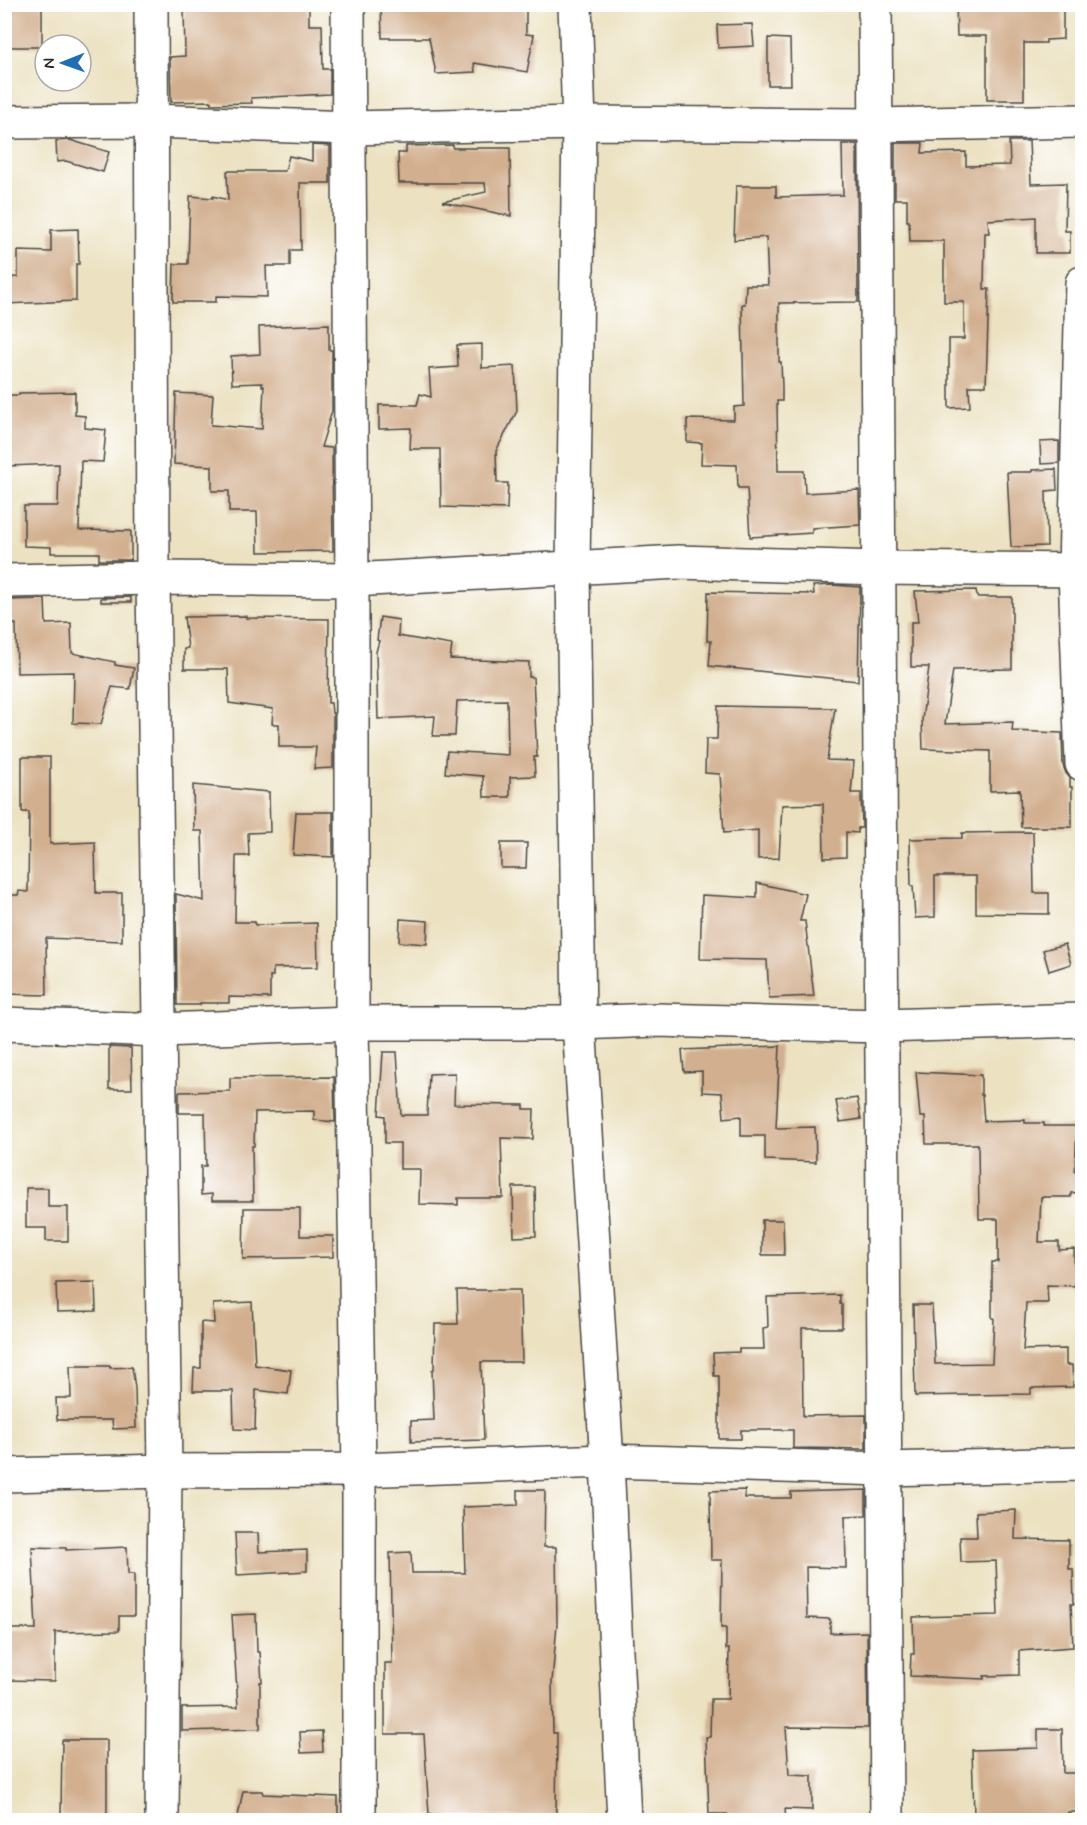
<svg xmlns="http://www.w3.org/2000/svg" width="1087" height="1825" font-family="Mynerve,sans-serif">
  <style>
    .building { fill: #d2af8e }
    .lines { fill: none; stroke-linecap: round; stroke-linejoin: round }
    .minor-casing { stroke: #484642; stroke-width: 36 }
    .minor { stroke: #fff; stroke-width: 33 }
  </style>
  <rect width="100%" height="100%" fill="#fff"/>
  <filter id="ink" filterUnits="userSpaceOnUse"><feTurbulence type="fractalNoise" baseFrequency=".0167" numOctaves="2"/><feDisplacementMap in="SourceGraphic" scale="12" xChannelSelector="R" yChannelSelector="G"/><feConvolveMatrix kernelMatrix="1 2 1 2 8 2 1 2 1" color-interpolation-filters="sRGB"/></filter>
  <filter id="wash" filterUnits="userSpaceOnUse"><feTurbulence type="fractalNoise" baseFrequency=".008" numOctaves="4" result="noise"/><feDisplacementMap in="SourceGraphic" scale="24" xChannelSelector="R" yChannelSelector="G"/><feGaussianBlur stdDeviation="1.35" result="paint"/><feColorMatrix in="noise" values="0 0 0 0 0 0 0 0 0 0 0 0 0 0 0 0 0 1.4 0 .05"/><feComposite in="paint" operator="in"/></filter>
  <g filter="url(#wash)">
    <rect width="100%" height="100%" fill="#ece2c2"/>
    <g id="blocks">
      <g class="building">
        <polygon points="228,4 309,4 309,25 322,25 323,69 330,69 330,94 251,98 252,103 211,104 211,101 171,102 170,57 185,56 184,8 228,7"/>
        <polygon points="381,4 526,4 526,34 534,35 527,72 474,63 475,72 436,74 429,38 382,38"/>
        <polygon points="956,4 1063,4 1063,39 1046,40 1046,43 1024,43 1024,100 987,100 987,36 957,36"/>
        <rect x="4" y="6" width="38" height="41"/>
        <polygon points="752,24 754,46 718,48 717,25"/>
        <polygon points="768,38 790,39 791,85 768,85"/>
        <polygon points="70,140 109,152 103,172 66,161 57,162 56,141"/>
        <polygon points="1009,141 1029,141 1031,184 1066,183 1065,231 1070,231 1070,253 1036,253 1036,217 988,220 989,233 985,233 984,289 989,289 986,386 969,386 970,407 949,408 949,339 964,339 964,302 944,302 944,241 910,241 909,221 907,221 907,199 895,199 895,143 923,143 922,153 966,152 966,166 1010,165"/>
        <polygon points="842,144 857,144 858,302 779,303 779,362 781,362 782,387 782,401 777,401 778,471 804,471 805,493 859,490 860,525 812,528 812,533 750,537 747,488 738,488 737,465 701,464 702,443 687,442 687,419 734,420 734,407 744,406 742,304 745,304 746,285 768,285 766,237 734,240 736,186 776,186 776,197 843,195"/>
        <polygon points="312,145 330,146 330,183 300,183 301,250 290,250 290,266 266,266 267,297 216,296 216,302 173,302 174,264 188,264 190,196 213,198 213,196 228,200 227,171 285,171 289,156 312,161"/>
        <polygon points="453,145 453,148 510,148 511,216 442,202 486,192 485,183 399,183 398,153 406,153 406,146"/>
        <polygon points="78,229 79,264 76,264 76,301 4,304 4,278 18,277 18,251 51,252 51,230"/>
        <polygon points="329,324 329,350 332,350 332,411 321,447 332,448 333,551 258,552 257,512 229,512 229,491 212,491 212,466 174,464 176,393 213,395 211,425 262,429 264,386 262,386 262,383 232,384 231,356 260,354 259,327"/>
        <polygon points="482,344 482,368 515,366 517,411 496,451 497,483 508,483 507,509 441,507 440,449 410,449 411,428 379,429 379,405 417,405 420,394 431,397 429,369 458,367 457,345"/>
        <polygon points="75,392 75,415 85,416 85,428 106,430 103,462 81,461 79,530 131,531 131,560 99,560 99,553 51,553 51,547 24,546 24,506 58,506 59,464 8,466 7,446 4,446 4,395 19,395 19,393"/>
        <polygon points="1059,441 1059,463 1041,464 1040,442"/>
        <polygon points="1056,469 1057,490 1046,491 1047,546 1011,547 1007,472 1032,472 1032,470"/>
        <polygon points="833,585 860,587 858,681 709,666 711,641 707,641 708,592 814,594 813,586"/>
        <polygon points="976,590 977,597 1012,597 1012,669 953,670 945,724 1013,722 1012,731 1062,733 1063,765 1066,773 1070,778 1070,787 1072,787 1072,827 1021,827 1020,790 990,791 990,751 923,749 922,720 929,667 911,667 911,622 918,622 915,591"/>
        <polygon points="131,597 131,602 101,602 101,598"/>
        <polygon points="45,599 46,624 71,623 72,653 115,662 115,665 134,668 130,689 112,687 101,724 73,723 74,672 17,673 16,624 7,625 7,600"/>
        <polygon points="246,616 246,618 329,619 328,703 331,703 332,713 333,713 333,768 314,769 316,747 279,747 279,724 272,724 273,709 229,703 228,669 184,669 184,649 188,648 184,617"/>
        <polygon points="380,617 399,620 398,636 452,645 450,659 529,662 529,677 533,677 537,757 534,757 535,776 510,777 510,797 484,797 483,776 445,773 447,751 508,755 507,700 457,701 455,736 433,736 435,716 378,719 376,652 379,641 377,640"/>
        <polygon points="718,706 835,708 827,760 854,761 851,793 861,793 862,828 858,828 858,833 846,832 846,857 824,858 823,804 782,805 779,858 758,859 758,830 724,833 720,774 705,773 706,739 717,739"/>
        <polygon points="22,757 50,757 50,844 95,842 96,893 122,893 122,941 46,938 47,995 4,994 4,895 18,895 19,891 28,892 29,812 22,812"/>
        <polygon points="193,785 269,792 270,832 248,833 249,856 236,856 235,922 255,922 255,925 317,923 318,967 273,968 273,976 270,976 270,998 229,997 229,1003 200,1003 200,1005 177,1005 176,894 204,901 202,831 194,831"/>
        <polygon points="296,812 333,812 333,857 293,855"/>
        <polygon points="1033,832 1034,893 1049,893 1049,914 976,913 976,876 935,876 935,917 915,918 913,886 911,886 910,839 962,838 962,833"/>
        <polygon points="501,843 527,843 526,868 501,868"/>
        <polygon points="757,883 806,894 800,921 805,921 814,996 769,998 767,960 700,959 702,895 757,898"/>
        <polygon points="400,919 428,921 427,944 399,942"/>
        <polygon points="1065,944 1071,964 1049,971 1043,950"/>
        <polygon points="780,1046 776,1128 815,1127 816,1162 765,1160 765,1136 741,1136 741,1116 724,1118 722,1093 702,1092 702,1071 684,1072 682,1050"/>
        <polygon points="109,1047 131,1048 132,1089 109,1089"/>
        <polygon points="383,1052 397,1052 401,1115 427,1115 429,1074 455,1073 454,1104 524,1105 524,1109 534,1109 533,1139 501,1138 503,1198 458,1198 458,1205 419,1204 420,1169 400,1169 400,1143 385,1143 385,1116 379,1115"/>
        <polygon points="916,1072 981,1075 981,1095 982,1095 984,1121 1025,1120 1025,1123 1044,1123 1044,1126 1077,1126 1075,1172 1083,1172 1083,1192 1071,1193 1071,1197 1041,1197 1039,1242 1059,1242 1059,1250 1074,1249 1075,1286 1047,1285 1048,1303 1026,1303 1023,1350 1066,1349 1066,1365 1072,1365 1073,1387 1031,1388 1031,1394 915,1396 913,1305 932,1305 935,1364 992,1363 994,1318 992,1318 992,1262 998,1262 998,1219 979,1219 978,1144 926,1144 925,1117 920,1117"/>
        <polygon points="334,1077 335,1122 314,1120 314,1111 255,1112 254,1146 252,1146 253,1201 212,1201 212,1194 201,1195 201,1166 206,1166 205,1113 179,1113 179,1092 230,1091 230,1078"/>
        <polygon points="857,1098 861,1119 840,1122 836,1101"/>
        <polygon points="513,1187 535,1187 536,1236 514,1237"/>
        <polygon points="26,1188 48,1188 48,1207 68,1207 68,1241 46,1241 46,1228 26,1228"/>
        <polygon points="244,1208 300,1208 300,1236 333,1236 333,1257 243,1259"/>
        <polygon points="762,1220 783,1220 784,1255 762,1255"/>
        <polygon points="95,1282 96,1311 57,1312 56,1283"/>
        <polygon points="457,1290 520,1290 522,1362 481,1362 484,1440 411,1442 411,1421 434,1420 432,1370 434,1369 435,1324 458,1324"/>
        <polygon points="840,1295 840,1304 842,1305 842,1328 802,1328 803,1416 866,1415 866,1449 793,1448 793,1430 741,1430 741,1439 719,1439 719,1376 714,1376 713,1353 739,1352 739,1349 764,1349 763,1328 768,1327 767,1297"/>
        <polygon points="252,1302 255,1365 291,1370 288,1394 256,1390 255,1430 234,1429 233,1391 193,1391 194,1368 201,1368 201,1322 214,1323 213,1304"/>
        <polygon points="70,1366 110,1366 110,1368 132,1367 135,1388 136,1428 113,1429 112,1420 57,1420 56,1398 71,1398"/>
        <polygon points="518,1490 545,1490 544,1547 556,1547 557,1624 552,1682 553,1733 557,1733 556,1816 438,1818 438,1815 429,1815 424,1734 385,1734 385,1663 392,1663 390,1553 411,1552 412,1573 465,1573 463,1507 518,1505"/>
        <polygon points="745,1490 745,1498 791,1498 791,1492 866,1490 866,1515 845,1516 846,1568 806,1567 807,1618 830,1619 830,1633 867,1632 868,1728 786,1727 789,1775 812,1776 812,1810 785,1809 786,1821 727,1821 727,1814 709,1814 706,1737 710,1737 711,1699 728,1699 729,1649 726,1649 726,1628 721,1628 722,1560 711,1560 710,1491"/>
        <polygon points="1016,1510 1015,1539 1069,1540 1069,1569 1073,1569 1074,1604 1071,1604 1073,1647 1019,1651 1019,1675 984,1676 984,1679 910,1676 911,1654 914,1654 913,1617 998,1615 996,1561 961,1562 960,1537 977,1537 976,1512"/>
        <polygon points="235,1533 258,1533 259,1552 307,1550 307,1571 237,1575"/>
        <polygon points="32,1547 66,1548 66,1550 127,1547 128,1574 134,1574 134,1616 119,1616 119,1631 55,1632 55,1681 4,1680 4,1629 36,1629"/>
        <polygon points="256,1614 257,1652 260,1652 262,1682 260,1682 260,1729 182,1731 182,1708 238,1707 232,1615"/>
        <polygon points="1038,1729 1062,1729 1063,1773 1079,1773 1079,1812 1068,1812 1068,1821 996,1821 996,1815 974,1815 972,1750 1038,1748"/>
        <polygon points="322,1731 323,1752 301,1753 300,1732"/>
        <polygon points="62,1740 107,1740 107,1817 61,1815"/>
        <polygon points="243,1791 262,1791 263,1794 338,1797 338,1821 237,1821"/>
      </g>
    </g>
  </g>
  <g filter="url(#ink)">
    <use href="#blocks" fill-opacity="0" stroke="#484642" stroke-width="1.5"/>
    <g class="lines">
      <defs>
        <g id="minor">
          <polyline points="151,4 153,578 165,1471 162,1820"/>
          <polyline points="348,4 352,580 352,1023 359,1470 359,1820"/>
          <polyline points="575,4 579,123 573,568 579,1023 607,1461 624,1820"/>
          <polyline points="875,4 887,1820"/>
          <polyline points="4,122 151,121 350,128 579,123 875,125 1082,121"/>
          <polyline points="1082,283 1075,570 1082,764"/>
          <polyline points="4,581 153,578 352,580 678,562 878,568 1082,570"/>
          <polyline points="4,1024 161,1030 352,1023 579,1023 656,1020 881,1026 1082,1020"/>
          <polyline points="4,1475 165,1471 359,1470 607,1461 885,1469 1082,1464"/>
        </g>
      </defs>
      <use href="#minor" class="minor-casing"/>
      <use href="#minor" class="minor"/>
    </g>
  </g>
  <rect width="1087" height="1825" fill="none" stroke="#fff" stroke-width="24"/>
  <g transform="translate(63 63) rotate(269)"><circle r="28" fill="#ffffff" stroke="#aaaaaa" stroke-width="1.5"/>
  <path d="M0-4.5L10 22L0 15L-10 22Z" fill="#1f6fb2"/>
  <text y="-9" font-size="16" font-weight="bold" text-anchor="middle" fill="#2b2b2b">N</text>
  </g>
</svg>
